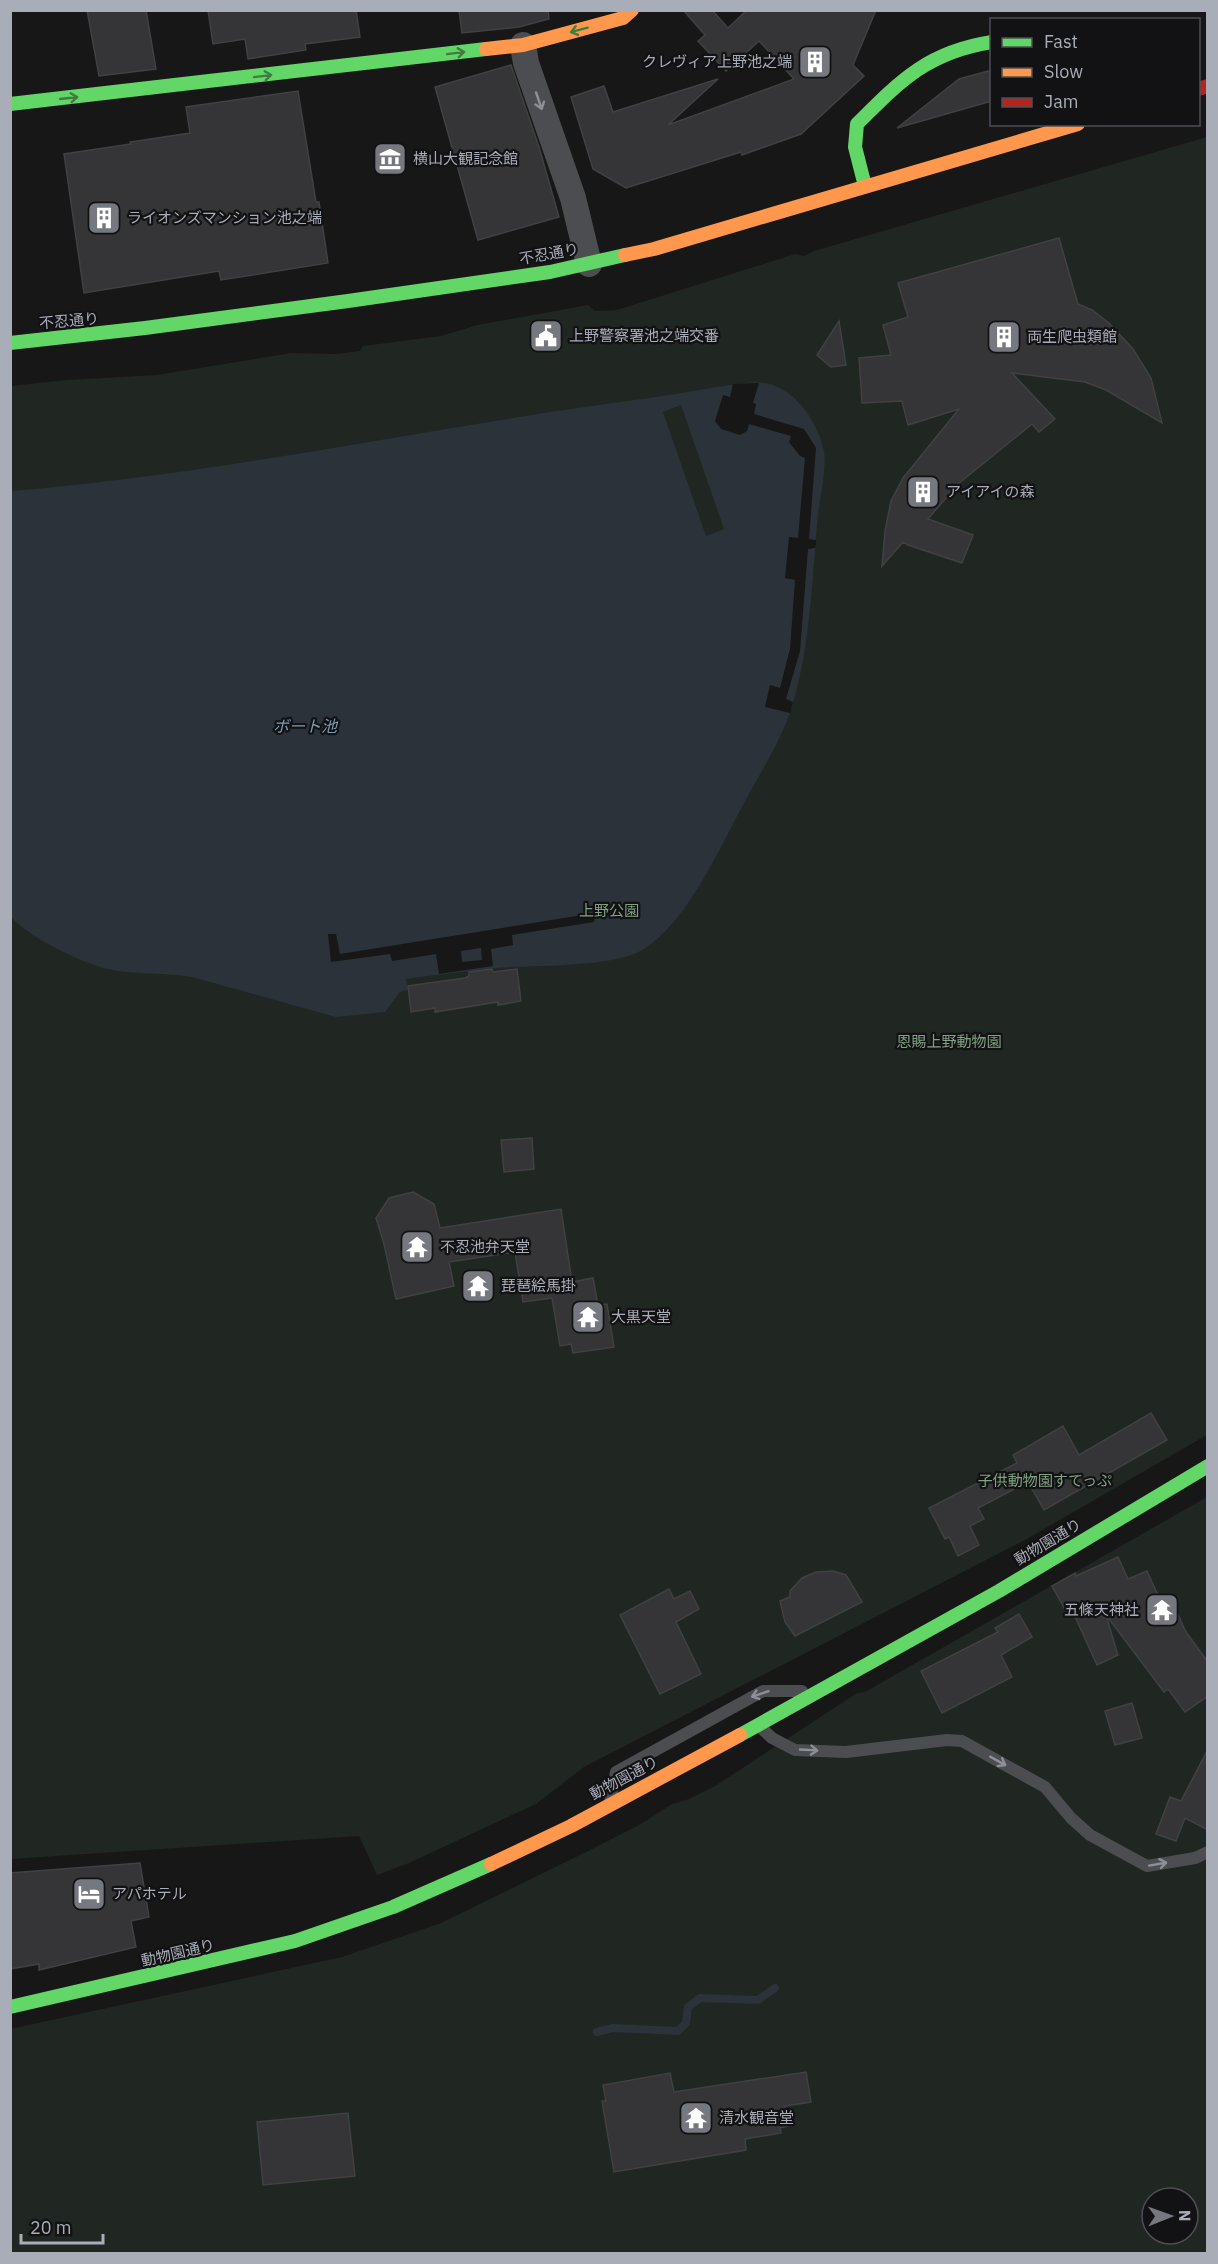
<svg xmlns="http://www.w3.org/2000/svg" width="1218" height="2264" font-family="'IBM Plex Sans','Noto Sans JP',sans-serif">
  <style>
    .green { fill: #202621; fill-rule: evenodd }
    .water { fill: #2b3239; fill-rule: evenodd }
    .pier { fill: #171717; fill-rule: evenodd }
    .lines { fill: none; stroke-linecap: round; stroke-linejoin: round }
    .stream { stroke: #2b3239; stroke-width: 8 }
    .building { fill: #353537; stroke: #404143; stroke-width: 1.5 }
    .lane { stroke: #4c4d50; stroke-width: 12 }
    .street { stroke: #4c4d50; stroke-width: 26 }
    .fast { stroke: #63d668; stroke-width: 14 }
    .slow { stroke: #ff974d; stroke-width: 14 }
    .jam { stroke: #b3261e; stroke-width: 14 }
    .oneway { stroke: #3f7d42 }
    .oneway2 { stroke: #8d9099 }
    .labels { text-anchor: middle; stroke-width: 4.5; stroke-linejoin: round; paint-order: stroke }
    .poi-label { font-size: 15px; fill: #a9adb8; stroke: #121113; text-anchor: start }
    .street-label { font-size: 15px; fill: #a9adb8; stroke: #121113 }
    .park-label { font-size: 15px; fill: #80a383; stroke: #121113 }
    .water-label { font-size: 16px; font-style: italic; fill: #809ab2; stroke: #121113 }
  </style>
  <rect width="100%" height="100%" fill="#171717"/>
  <g class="green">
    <polygon points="1207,137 1207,1435 1025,1540 584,1767 536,1804 409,1863 377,1875 359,1836 11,1859 11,386 66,380 157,375 291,353 336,354 360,351 363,346 441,336 477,325 588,305 595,311 617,310 795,254 804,256 814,251"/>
    <path d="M1207,1497V2253H11L10,2029L342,1957L441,1923L590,1850L639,1825L672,1804L689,1799L715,1786L857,1693L865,1692ZM1152,2198H1188V2234H1152Z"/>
  </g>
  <path class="water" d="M755,382C761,383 768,383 773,385C800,395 818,424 824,451C827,464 820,499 818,514C812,579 811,644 792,707C781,741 760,773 743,805C719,849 688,921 644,949C615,968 533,965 496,968C466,971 436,975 406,979L408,990L400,992L385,1012L336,1017L192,977C167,973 143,974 118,971C88,967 31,939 11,917L10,491C220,474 426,428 634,400C675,395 715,386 755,382ZM681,405L724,529L706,536L663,412Z"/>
  <g class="pier">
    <polygon points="759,383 753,403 756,404 754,414 804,429 816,448 809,539 816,540 816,544 815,548 808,549 800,651 786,699 793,702 790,713 765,707 770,685 780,688 790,649 795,580 785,578 789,537 798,538 805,458 800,456 789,442 791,436 749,424 747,431 740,435 721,429 715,421 723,395 730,397 733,384"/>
    <path d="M595,913L594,922L512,935L513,945L491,949L493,966L439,974L436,954L392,961L390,954L331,962L328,934H336L340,954ZM481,948L482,960L462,962L461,951Z"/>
  </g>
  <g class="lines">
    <polyline class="stream" points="597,2032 613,2028 678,2031 686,2023 688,2007 700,1998 758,2000 775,1988"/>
  </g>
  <g class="building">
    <polygon points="87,10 146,10 156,69 99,76"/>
    <polygon points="208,10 356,10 360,37 305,44 306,50 248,59 245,39 213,44"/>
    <polygon points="459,10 548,10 549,19 519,27 462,33"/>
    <polygon points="683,10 712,10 728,28 747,10 876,10 853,65 864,76 801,134 742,155 741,152 626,188 593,169 571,97 604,86 613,112 718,79 668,125 794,79 759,41 726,71 698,41 705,35"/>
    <polygon points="511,65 539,147 559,217 478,240 435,87"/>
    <polygon points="992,70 992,101 897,128 959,79"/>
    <polygon points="298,91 316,202 319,202 328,263 221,280 219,271 84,293 64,154 131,144 130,142 190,133 186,107"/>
    <polygon points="1059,238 1078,304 1092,310 1109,323 1133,349 1151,378 1162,423 1106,390 1085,382 1012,373 1055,419 1039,432 1032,424 958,484 928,519 973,535 962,563 908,545 903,542 882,566 885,531 891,501 903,478 959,409 908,425 902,401 862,403 859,358 891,355 883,325 908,317 898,283"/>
    <polygon points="839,321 846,365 831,367 817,355"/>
    <polygon points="492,969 493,972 517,969 521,1001 498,1005 498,1002 435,1012 435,1008 411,1012 408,986 465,978 469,976 469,972"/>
    <polygon points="532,1138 534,1169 504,1172 501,1140"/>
    <polygon points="413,1192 434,1204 440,1228 561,1209 572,1282 593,1278 598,1305 607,1304 614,1347 573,1353 571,1344 560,1346 552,1298 523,1302 515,1252 449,1262 454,1286 396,1299 384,1244 376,1218 389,1198"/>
    <polygon points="1151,1413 1167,1440 1044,1510 1028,1482 978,1508 984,1519 970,1526 979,1545 958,1556 949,1537 945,1539 929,1508 1017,1463 1013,1455 1063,1426 1079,1455"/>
    <polygon points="1118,1557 1128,1579 1147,1571 1162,1604 1171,1600 1186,1632 1208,1662 1208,1696 1185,1712 1168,1689 1164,1692 1106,1615 1118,1655 1097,1665 1072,1610 1067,1613 1052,1586 1075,1573 1076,1576"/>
    <polygon points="833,1571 846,1575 862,1602 795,1636 785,1622 780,1601 790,1597 790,1591 802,1578 816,1572"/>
    <polygon points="669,1589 674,1599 690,1591 699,1609 676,1622 701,1674 660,1694 620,1615"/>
    <polygon points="1019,1614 1032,1637 1001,1655 1012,1677 942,1713 921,1671 998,1632 995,1628"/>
    <polygon points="1132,1703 1142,1738 1115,1745 1105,1711"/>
    <polygon points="1208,1749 1208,1830 1185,1818 1176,1841 1156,1834 1170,1797 1181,1801"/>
    <polygon points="140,1863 149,1917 131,1921 136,1947 39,1970 39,1964 10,1969 10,1873"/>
    <polygon points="806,2072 811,2102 785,2106 788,2126 780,2128 781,2133 745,2139 746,2150 614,2172 602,2101 606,2101 603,2085 670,2073 674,2092"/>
    <polygon points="348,2113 355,2176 263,2185 257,2122"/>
  </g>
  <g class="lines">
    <g class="lane">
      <polyline points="759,1726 772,1738 795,1750 846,1752 947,1740 962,1741 1045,1787 1071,1818 1090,1835 1147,1866 1195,1858 1208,1852"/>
      <polyline points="610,1802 616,1772 763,1691 802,1691"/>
    </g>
    <polyline class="street" points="523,45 526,63 573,198 589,264"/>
    <g class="fast">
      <polyline points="10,104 486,49"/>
      <path d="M865,186L855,147L857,124C901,80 928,52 992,42"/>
      <polyline points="10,343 145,328 348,301 550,272 625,255"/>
      <polyline points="740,1735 999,1591 1208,1466"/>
      <polyline points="10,2007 295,1941 393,1907 491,1864"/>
    </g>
    <g class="slow">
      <polyline points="486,49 523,45 623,18 632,10"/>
      <polyline points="625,255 654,249 1078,124"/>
      <polyline points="491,1864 571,1826 740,1735"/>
    </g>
    <polyline class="jam" points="1198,89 1208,86"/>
  </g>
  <defs><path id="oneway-shaft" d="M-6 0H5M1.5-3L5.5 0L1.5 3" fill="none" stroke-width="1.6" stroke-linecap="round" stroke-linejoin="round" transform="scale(1.5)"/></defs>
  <g class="oneway">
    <use href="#oneway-shaft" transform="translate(579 30) rotate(165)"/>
    <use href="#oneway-shaft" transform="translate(456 53) rotate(-7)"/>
    <use href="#oneway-shaft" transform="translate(263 76) rotate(-7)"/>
    <use href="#oneway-shaft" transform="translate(69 98) rotate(-6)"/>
  </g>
  <g class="oneway2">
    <use href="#oneway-shaft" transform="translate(539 101) rotate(71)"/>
    <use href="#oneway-shaft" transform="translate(760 1694) rotate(162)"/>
    <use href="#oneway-shaft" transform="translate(809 1750) rotate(3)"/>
    <use href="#oneway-shaft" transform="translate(998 1761) rotate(29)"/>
    <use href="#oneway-shaft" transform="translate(1158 1864) rotate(-10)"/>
  </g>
  <defs>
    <symbol id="building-square" viewBox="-11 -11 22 22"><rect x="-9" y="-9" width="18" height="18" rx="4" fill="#767880" stroke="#121113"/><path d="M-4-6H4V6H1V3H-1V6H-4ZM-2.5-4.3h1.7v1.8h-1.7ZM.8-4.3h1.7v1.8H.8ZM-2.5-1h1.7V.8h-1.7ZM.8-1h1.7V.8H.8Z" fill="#fff"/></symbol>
    <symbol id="museum-square" viewBox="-11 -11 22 22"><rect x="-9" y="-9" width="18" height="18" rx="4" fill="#767880" stroke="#121113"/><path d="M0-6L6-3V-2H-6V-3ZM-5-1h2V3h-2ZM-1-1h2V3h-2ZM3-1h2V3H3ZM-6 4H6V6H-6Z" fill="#fff"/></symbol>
    <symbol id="civic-square" viewBox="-11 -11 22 22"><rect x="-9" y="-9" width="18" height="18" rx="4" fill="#767880" stroke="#121113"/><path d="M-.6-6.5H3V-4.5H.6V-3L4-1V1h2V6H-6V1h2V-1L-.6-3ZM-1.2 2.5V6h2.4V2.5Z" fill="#fff"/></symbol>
    <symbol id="temple-square" viewBox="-11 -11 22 22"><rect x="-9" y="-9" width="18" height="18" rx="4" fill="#767880" stroke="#121113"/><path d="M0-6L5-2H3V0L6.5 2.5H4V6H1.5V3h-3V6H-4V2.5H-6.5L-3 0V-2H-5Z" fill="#fff"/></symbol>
    <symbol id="hotel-square" viewBox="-11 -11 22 22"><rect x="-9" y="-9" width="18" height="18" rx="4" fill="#767880" stroke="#121113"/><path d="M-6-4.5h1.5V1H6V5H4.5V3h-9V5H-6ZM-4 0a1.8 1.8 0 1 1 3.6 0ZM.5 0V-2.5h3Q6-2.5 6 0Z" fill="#fff"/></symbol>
  </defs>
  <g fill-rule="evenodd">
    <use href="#building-square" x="796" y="43" width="38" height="38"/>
    <use href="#museum-square" x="371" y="140" width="38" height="38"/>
    <use href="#building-square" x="85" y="199" width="38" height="38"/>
    <use href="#civic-square" x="527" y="317" width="38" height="38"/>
    <use href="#building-square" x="985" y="318" width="38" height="38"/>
    <use href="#building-square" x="904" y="473" width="38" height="38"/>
    <use href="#temple-square" x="398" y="1228" width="38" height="38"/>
    <use href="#temple-square" x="459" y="1267" width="38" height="38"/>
    <use href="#temple-square" x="569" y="1298" width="38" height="38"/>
    <use href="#temple-square" x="1143" y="1591" width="38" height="38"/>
    <use href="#hotel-square" x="70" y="1875" width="38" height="38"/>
    <use href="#temple-square" x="677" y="2099" width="38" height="38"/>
  </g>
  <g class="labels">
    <g class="poi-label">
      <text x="792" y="67" text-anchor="end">クレヴィア上野池之端</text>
      <text x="413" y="164">横山大観記念館</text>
      <text x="127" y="223">ライオンズマンション池之端</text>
      <text x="569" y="341">上野警察署池之端交番</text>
      <text x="1027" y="342">両生爬虫類館</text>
      <text x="946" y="497">アイアイの森</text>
      <text x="440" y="1252">不忍池弁天堂</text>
      <text x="501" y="1291">琵琶絵馬掛</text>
      <text x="611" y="1322">大黒天堂</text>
      <text x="1139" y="1615" text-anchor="end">五條天神社</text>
      <text x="112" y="1899">アパホテル</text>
      <text x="719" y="2123">清水観音堂</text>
    </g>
    <g class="street-label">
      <text transform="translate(549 254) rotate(-10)" y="5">不忍通り</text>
      <text transform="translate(69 321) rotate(-5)" y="5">不忍通り</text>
      <text transform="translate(1048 1542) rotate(-31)" y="5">動物園通り</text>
      <text transform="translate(624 1778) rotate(-28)" y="5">動物園通り</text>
      <text transform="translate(178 1953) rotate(-13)" y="5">動物園通り</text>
    </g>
    <g class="park-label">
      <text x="609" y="916">上野公園</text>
      <text x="949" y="1047">恩賜上野動物園</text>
      <text x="1045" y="1486">子供動物園すてっぷ</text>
    </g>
    <g class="water-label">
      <text x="305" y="732">ボート池</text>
    </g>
  </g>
  <rect width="1218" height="2264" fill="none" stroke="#a9adb8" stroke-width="24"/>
  <rect x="990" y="18" width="210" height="108" fill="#121113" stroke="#4e4f55" stroke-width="1.5"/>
  <rect x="1002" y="38" width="30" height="9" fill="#63d668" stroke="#4e4f55" stroke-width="1.5"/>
  <text x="1044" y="48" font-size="18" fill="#a9adb8">Fast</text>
  <rect x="1002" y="68" width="30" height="9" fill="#ff974d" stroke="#4e4f55" stroke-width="1.5"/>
  <text x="1044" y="78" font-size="18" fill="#a9adb8">Slow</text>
  <rect x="1002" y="98" width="30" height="9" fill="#b3261e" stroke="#4e4f55" stroke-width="1.5"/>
  <text x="1044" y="108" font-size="18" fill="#a9adb8">Jam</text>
  <g transform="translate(1170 2216) rotate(89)"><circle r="28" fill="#121113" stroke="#4e4f55" stroke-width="1.5"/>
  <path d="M0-4.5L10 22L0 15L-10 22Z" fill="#767880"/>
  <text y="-9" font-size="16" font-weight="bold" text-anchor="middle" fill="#a9adb8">N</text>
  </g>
  <path d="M21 2234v9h82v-9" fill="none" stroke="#a9adb8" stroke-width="3"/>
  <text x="30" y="2234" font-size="18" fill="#a9adb8" stroke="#121113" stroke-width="4.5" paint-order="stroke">20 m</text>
</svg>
